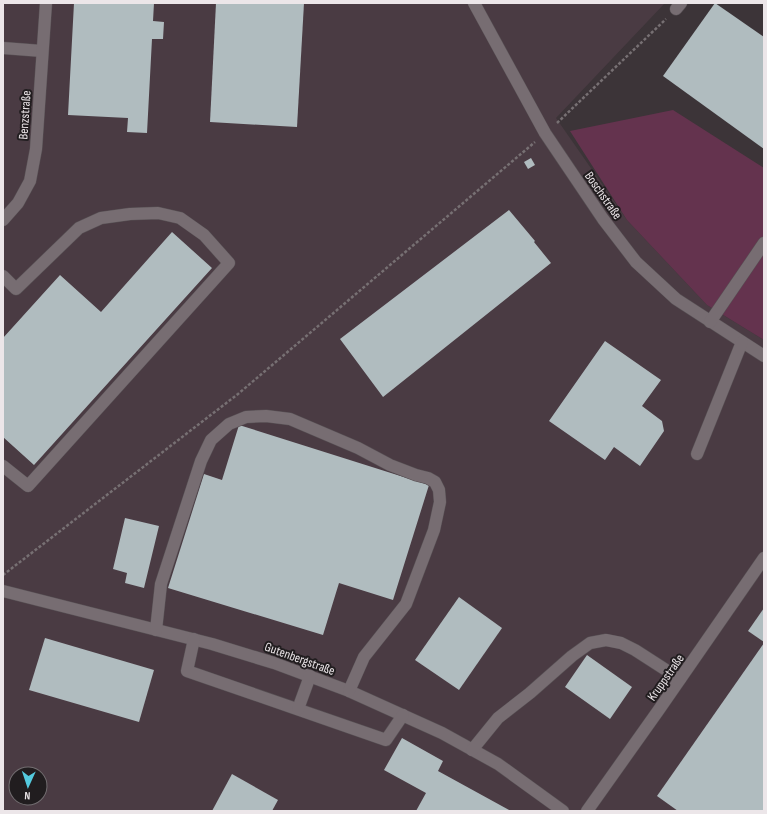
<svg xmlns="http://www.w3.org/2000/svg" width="767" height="814" font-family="'Sofia Sans Condensed',sans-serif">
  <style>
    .built { fill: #4a3b43; fill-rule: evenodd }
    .green { fill: #64334e }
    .building { fill: #b0bcbf }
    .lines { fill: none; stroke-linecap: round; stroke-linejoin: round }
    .minor-casing { stroke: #575054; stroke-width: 13 }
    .path { stroke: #777073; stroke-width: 2.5; stroke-dasharray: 3 2; stroke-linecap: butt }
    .minor { stroke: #776d72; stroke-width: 12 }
    .labels { text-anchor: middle; stroke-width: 4; stroke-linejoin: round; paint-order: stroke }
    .street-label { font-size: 13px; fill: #ece6e9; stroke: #211d1f }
  </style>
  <rect width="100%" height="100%" fill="#3c3438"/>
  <path class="built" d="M3,3H665L556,118L627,220L707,305L764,340V811H3ZM16,774H40V798H16Z"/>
  <polygon class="green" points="673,110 764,168 764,340 707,305 627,220 570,131"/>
  <g class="building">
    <polygon points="74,3 154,3 153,21 164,22 163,39 152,39 147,133 127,132 128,118 68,115"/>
    <polygon points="216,3 304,3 297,127 210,122"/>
    <polygon points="715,3 764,37 764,149 663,76"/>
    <polygon points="531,158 535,165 528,169 524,162"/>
    <polygon points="509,210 535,241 534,242 551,263 383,397 340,339"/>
    <polygon points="172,232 212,268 34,465 3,437 3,338 60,275 101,312"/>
    <polygon points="605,341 661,380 642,406 662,421 664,431 640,466 614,447 605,460 549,421"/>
    <polygon points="239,425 429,485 393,600 339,583 323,635 168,588 204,474 222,480"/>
    <polygon points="125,518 159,526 144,588 125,583 127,573 113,569"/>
    <polygon points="459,597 502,628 459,690 415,660"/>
    <polygon points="764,608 764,642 748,631"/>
    <polygon points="45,638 154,670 139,722 29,690"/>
    <polygon points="764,643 764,811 678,811 657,796"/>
    <polygon points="587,655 632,687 610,719 565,687"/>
    <polygon points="402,738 443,761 438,771 511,811 416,811 426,793 384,770"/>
    <polygon points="232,774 278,800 272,811 212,811"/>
  </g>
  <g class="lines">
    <defs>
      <g id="minor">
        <polyline points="474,3 545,133 603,219 636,262 676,299 764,356"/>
        <polyline points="676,9 681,3"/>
        <polyline points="3,48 42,51"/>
        <polyline points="3,220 18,203 30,181 36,149 46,3"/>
        <polyline points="3,276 16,289 79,228 101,218 130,214 158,213 180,218 204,235 229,263 28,486 3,466"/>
        <polyline points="710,322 764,243"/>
        <polyline points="697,454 742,342"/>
        <polyline points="3,591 212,644 274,663 349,691 442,733 498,764 563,811"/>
        <polyline points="156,630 161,584 201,461 211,440 229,424 246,417 266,416 290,419 358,448 390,465 416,475 428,478 435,482 439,490 440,502 434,530 406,604 364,657 349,691"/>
        <polyline points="194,639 187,671 386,740 403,715"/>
        <polyline points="298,709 310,676"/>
        <polyline points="472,750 498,718 530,693 572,656 590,643 606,640 621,643 635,650 680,679"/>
        <polyline points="587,811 658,711 764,558"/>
      </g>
    </defs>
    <use href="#minor" class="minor-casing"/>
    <g class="path">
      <polyline points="557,123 666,19"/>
      <polyline points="3,575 238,394 535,142"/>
    </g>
    <use href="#minor" class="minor"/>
  </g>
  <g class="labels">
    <g class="street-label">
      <text transform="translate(24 115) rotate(-86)" y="5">Benzstraße</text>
      <text transform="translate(604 195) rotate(55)" y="5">Boschstraße</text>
      <text transform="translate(300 658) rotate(20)" y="5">Gutenbergstraße</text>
      <text transform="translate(665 677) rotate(-55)" y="5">Kruppstraße</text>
    </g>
  </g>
  <rect width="767" height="814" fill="none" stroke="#ece6e9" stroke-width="8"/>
  <g transform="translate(28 786) rotate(183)"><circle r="19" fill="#211d1f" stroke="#726d70"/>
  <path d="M0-3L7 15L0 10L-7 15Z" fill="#54cade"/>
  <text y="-6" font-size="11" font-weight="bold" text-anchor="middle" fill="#ece6e9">N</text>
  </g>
</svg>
